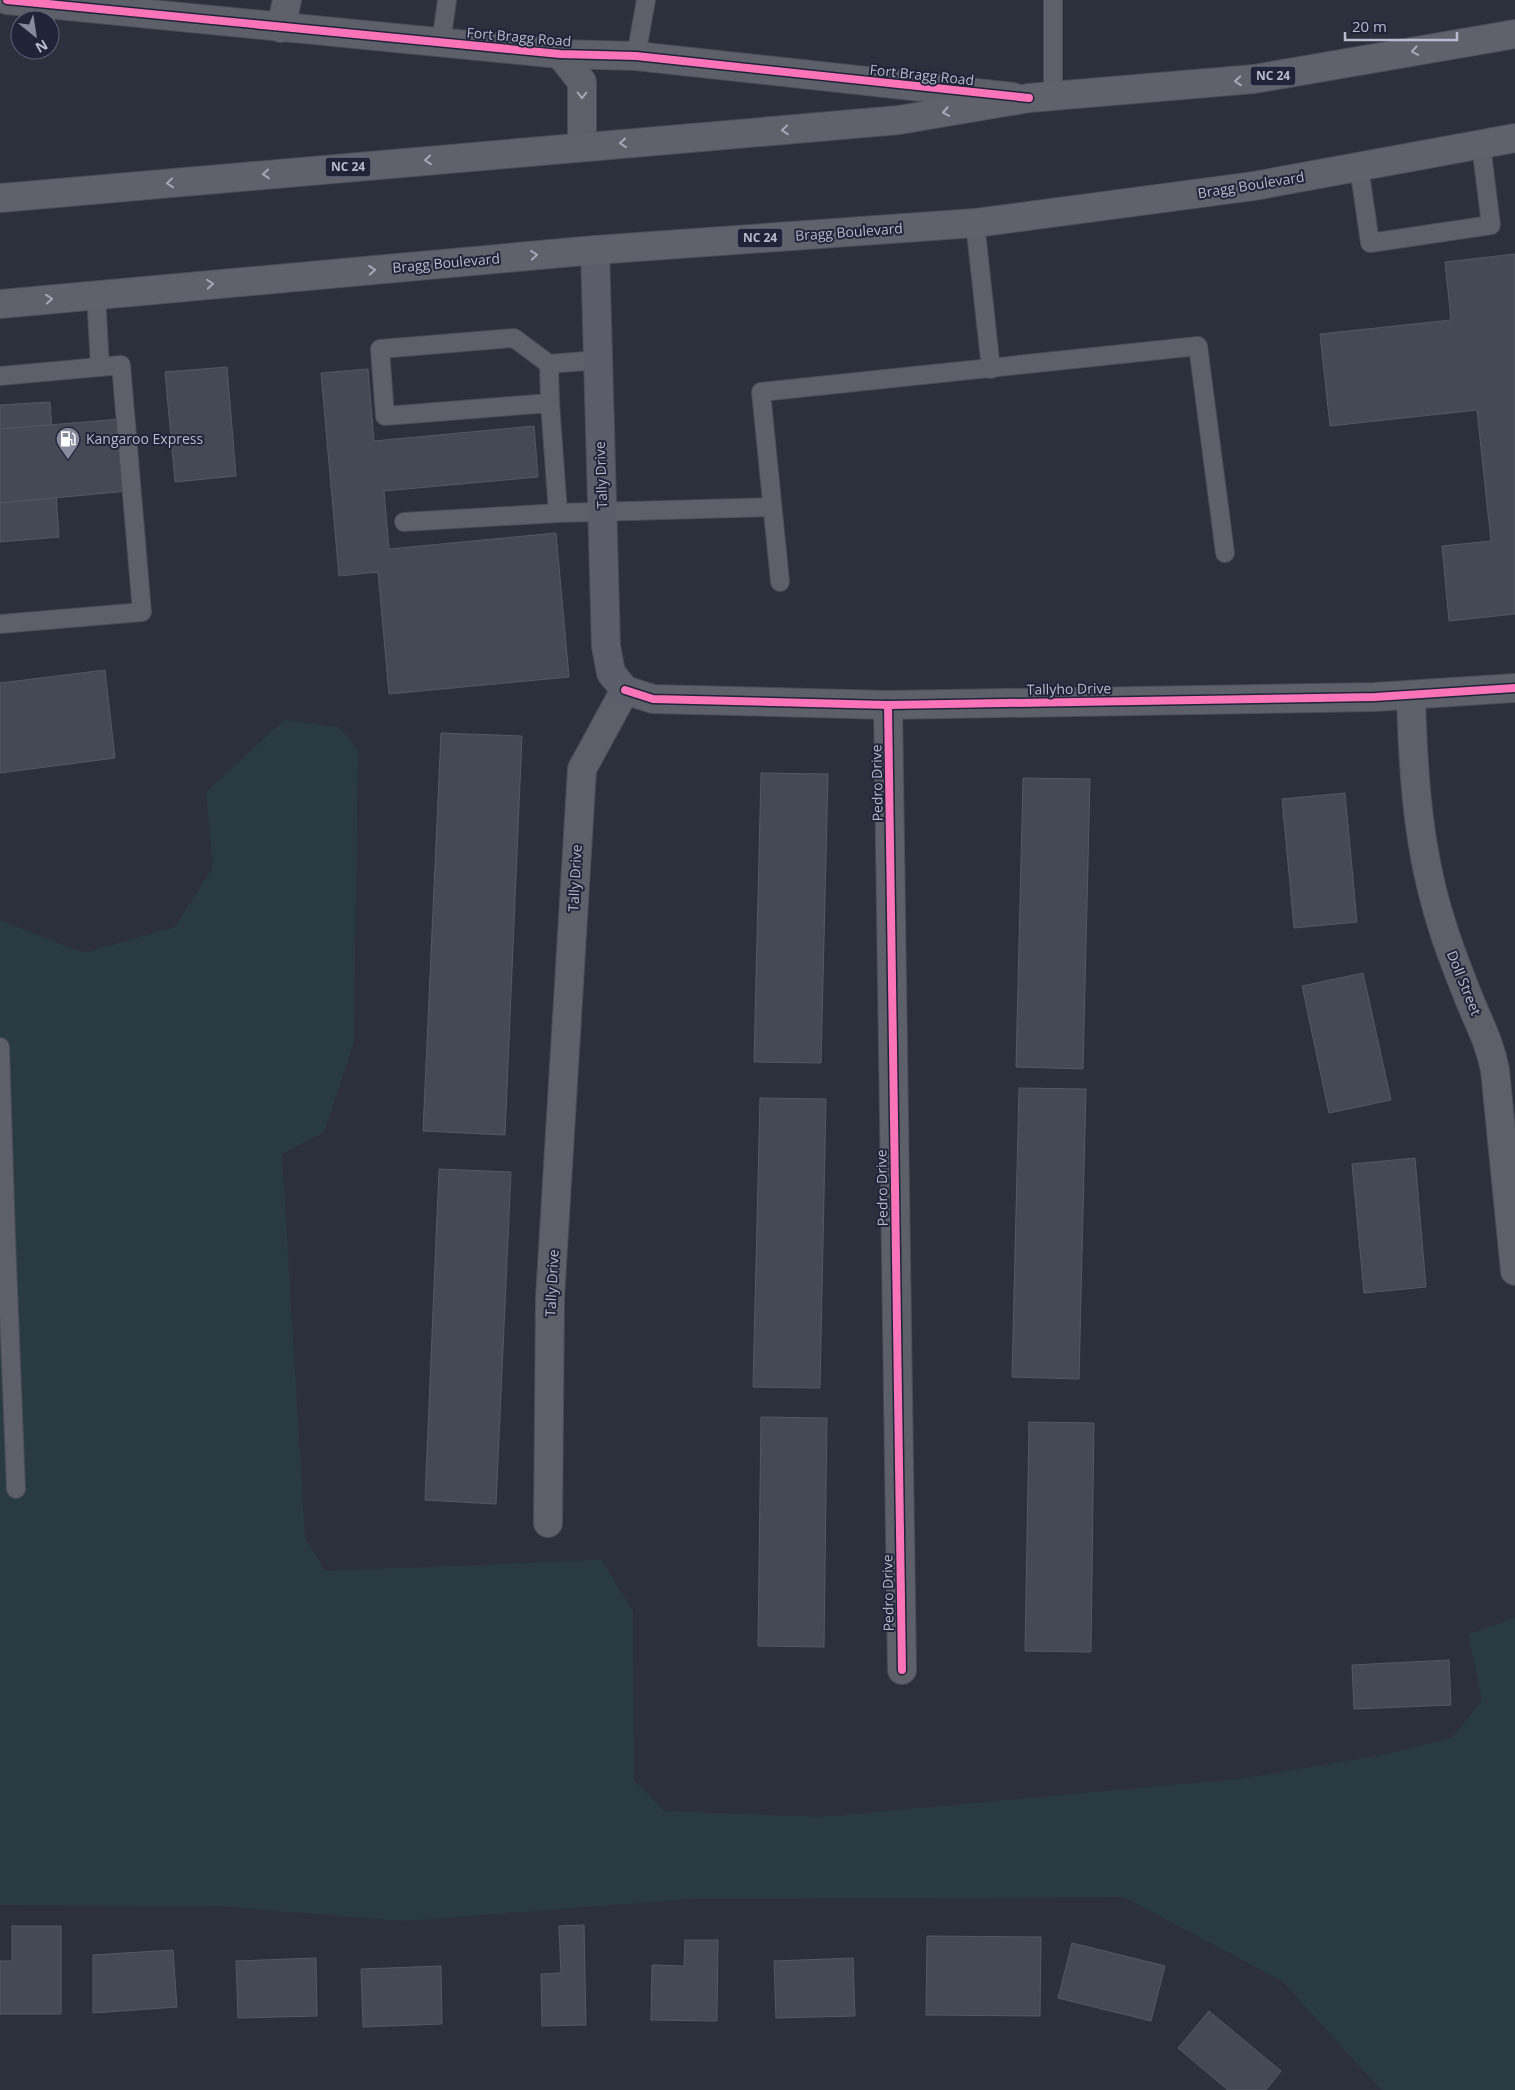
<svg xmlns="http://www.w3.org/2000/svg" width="1515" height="2090" font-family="'Open Sans',sans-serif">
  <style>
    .green { fill: #293a43 }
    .building { fill: #454954; stroke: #545864 }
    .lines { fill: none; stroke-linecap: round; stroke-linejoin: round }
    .lane-casing { stroke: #494c55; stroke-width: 20 }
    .street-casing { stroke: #494c55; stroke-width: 30 }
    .secondary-casing { stroke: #494c55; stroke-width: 30 }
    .primary-casing { stroke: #4a4d59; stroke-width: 30 }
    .lane { stroke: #5d6069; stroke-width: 18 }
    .street { stroke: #5d6069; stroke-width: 28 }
    .secondary { stroke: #5b5e68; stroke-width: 28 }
    .primary { stroke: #5f616b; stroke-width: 28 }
    .cycleway-casing { stroke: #1f2438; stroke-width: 11 }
    .cycleway { stroke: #fb73b8; stroke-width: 8 }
    .oneway { stroke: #a5a9b9 }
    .oneway2 { stroke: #a5a9b8 }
    .labels { text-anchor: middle; stroke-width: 4; stroke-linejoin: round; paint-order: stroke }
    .shield { fill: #1f2438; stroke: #898ea0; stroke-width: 1 }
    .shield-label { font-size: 12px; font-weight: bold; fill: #b7bbcc }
    .street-label { font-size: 14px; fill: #b7bbcc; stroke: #1f2438 }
    .poi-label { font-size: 14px; fill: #b7bbcc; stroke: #1f2438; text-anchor: start }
  </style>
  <rect width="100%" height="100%" fill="#2c303d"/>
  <polygon class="green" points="284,720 339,727 358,750 354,1042 324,1132 282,1154 305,1537 325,1571 601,1560 633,1611 634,1780 664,1811 822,1817 1239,1779 1388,1754 1452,1738 1482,1700 1468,1634 1515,1618 1515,2090 1381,2090 1282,1981 1124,1897 690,1899 405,1921 217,1906 0,1905 0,920 84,953 175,927 213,867 206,792"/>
  <g class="building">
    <polygon points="1515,254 1515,614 1449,621 1442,546 1491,541 1477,410 1330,426 1320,334 1451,320 1445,262"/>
    <polygon points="227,367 236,476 175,482 165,372"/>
    <polygon points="368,369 374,441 534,426 538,477 384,491 389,549 556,533 569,677 389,694 378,572 339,576 321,373"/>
    <polygon points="50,402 59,537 0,542 0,405"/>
    <polygon points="133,418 139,490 0,503 0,429"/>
    <polygon points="105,670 115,758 0,773 0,683"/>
    <polygon points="441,733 522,736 505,1135 423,1131"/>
    <polygon points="761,773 828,774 821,1063 754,1062"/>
    <polygon points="1023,778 1090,779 1083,1069 1016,1067"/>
    <polygon points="1345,793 1357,922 1294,928 1282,799"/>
    <polygon points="1363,973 1391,1100 1329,1113 1302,986"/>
    <polygon points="1019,1088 1086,1089 1079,1379 1012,1377"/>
    <polygon points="760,1098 826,1099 820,1388 753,1387"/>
    <polygon points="1415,1158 1426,1287 1364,1293 1352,1164"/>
    <polygon points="439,1169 511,1172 496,1504 425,1500"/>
    <polygon points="761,1417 827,1418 824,1647 758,1646"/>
    <polygon points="1029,1422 1094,1423 1091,1652 1025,1651"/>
    <polygon points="1449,1660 1451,1705 1354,1709 1352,1665"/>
    <polygon points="584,1925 586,2025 542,2026 541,1974 561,1973 559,1926"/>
    <polygon points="12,1926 61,1926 61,2014 0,2014 0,1961 12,1961"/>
    <polygon points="927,1936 1041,1937 1040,2016 926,2015"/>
    <polygon points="685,1940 718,1940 717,2021 651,2020 652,1965 684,1966"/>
    <polygon points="1072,1943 1165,1966 1151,2021 1058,1998"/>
    <polygon points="173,1950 177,2007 93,2013 93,1955"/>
    <polygon points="316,1958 317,2016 238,2018 236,1961"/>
    <polygon points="853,1958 855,2016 776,2018 774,1961"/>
    <polygon points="441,1966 442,2024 363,2027 361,1969"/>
    <polygon points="1209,2011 1281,2071 1266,2090 1228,2090 1178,2048"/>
  </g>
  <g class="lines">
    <defs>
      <g id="lane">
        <polyline points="441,43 447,0"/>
        <polyline points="636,56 646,0"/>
        <polyline points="1053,96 1053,0"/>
        <polyline points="1359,167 1370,243 1491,225 1481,145"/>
        <polyline points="975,223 991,369"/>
        <polyline points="96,295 100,367"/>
        <polyline points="549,364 598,360"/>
        <polyline points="0,376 121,365 142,612 0,624"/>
        <polyline points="558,513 772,507"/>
        <polyline points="404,522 558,513 550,403 549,364 514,338 380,349 385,416 550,403"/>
        <polyline points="780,582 761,392 1198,346 1225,553"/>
        <polyline points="0,1047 6,1238"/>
        <polyline points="0,1238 6,1238 16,1489"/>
      </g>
      <g id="street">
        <polyline points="7,0 560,54 636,56 1013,97"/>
        <polyline points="281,28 287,0"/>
        <polyline points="560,54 582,82 582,146"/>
        <path d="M1411,696C1413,773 1418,851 1442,925C1449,949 1459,973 1468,996C1479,1024 1489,1040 1495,1070L1515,1271"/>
        <polyline points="888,705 902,1670"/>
        <polyline points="548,1523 550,1298 582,769 625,690 653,699 888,705 1375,697 1515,688"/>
      </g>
      <polyline id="secondary" points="595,250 606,646 611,673 625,690"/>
      <g id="primary">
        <polyline points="0,198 899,120 1029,98 1254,79 1515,34"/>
        <polyline points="0,304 595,250 975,223 1254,186 1515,138"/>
      </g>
    </defs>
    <use href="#lane" class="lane-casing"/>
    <use href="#street" class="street-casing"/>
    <use href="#secondary" class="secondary-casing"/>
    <use href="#primary" class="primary-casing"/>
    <use href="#lane" class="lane"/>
    <use href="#street" class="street"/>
    <use href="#secondary" class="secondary"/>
    <use href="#primary" class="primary"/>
    <defs>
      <g id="cycleway">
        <polyline points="7,0 560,54 636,56 1029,98"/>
        <polyline points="625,690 653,699 888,705 1375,697 1515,688"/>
        <polyline points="888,705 902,1670"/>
      </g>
    </defs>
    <use href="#cycleway" class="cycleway-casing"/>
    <use href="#cycleway" class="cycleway"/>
  </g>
  <defs><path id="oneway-chevron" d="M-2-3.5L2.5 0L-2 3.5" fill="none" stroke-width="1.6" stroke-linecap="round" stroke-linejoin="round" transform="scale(1.25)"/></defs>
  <g class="oneway">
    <use href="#oneway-chevron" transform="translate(1415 51) rotate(170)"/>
    <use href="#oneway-chevron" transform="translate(1238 81) rotate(175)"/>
    <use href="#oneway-chevron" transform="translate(946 112) rotate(170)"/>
    <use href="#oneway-chevron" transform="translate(785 130) rotate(175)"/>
    <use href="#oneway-chevron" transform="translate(623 143) rotate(175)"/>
    <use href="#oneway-chevron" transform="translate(428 160) rotate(175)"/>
    <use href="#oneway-chevron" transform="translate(266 174) rotate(175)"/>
    <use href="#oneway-chevron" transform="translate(170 183) rotate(175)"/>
    <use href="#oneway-chevron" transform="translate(534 255) rotate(-5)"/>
    <use href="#oneway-chevron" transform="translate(372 270) rotate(-5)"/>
    <use href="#oneway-chevron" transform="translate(210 284) rotate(-5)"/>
    <use href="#oneway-chevron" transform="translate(49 299) rotate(-5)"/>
  </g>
  <use class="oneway2" href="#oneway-chevron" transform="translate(582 95) rotate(90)"/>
  <defs>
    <symbol id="fuel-pin" viewBox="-11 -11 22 30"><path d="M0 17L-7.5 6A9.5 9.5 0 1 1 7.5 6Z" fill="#868a9a" stroke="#1f2438"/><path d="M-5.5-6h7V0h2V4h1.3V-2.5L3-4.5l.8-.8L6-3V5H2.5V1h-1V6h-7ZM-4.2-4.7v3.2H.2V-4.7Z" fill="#fff"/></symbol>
  </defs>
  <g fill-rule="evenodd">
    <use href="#fuel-pin" x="54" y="425" width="28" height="38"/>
  </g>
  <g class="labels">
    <g class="shield">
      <rect x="1250.5" y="66.5" width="45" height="19" rx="4"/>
      <rect x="325.5" y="157.5" width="45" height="19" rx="4"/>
      <rect x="737.5" y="228.5" width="45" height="19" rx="4"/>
    </g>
    <g class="shield-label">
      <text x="1273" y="80">NC 24</text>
      <text x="348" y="171">NC 24</text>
      <text x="760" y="242">NC 24</text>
    </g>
    <g class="street-label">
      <text transform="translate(519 37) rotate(5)" y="5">Fort Bragg Road</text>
      <text transform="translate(922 75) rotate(6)" y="5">Fort Bragg Road</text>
      <text transform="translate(1251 185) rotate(-9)" y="5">Bragg Boulevard</text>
      <text transform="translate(849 232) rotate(-4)" y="5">Bragg Boulevard</text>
      <text transform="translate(446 263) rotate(-5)" y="5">Bragg Boulevard</text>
      <text transform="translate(601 475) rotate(-92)" y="5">Tally Drive</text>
      <text transform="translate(1069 689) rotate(-1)" y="5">Tallyho Drive</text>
      <text transform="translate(877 783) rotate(-91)" y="5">Pedro Drive</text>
      <text transform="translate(575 878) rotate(-87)" y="5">Tally Drive</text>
      <text transform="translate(1464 983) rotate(68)" y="5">Doll Street</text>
      <text transform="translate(882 1188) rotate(-91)" y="5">Pedro Drive</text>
      <text transform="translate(552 1283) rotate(-87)" y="5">Tally Drive</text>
      <text transform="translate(888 1593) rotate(-91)" y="5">Pedro Drive</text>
    </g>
    <g class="poi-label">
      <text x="86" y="444">Kangaroo Express</text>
    </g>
  </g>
  <g transform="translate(35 35) rotate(150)"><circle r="24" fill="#1f2438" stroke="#5c6073"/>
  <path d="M0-4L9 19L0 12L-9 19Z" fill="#868a9a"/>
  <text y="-8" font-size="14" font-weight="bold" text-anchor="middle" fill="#b7bbcc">N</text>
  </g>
  <path d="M1345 32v8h112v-8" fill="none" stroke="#b7bbcc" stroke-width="2.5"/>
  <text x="1352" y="32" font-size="15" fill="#b7bbcc" stroke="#1f2438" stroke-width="4" paint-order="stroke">20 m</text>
</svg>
